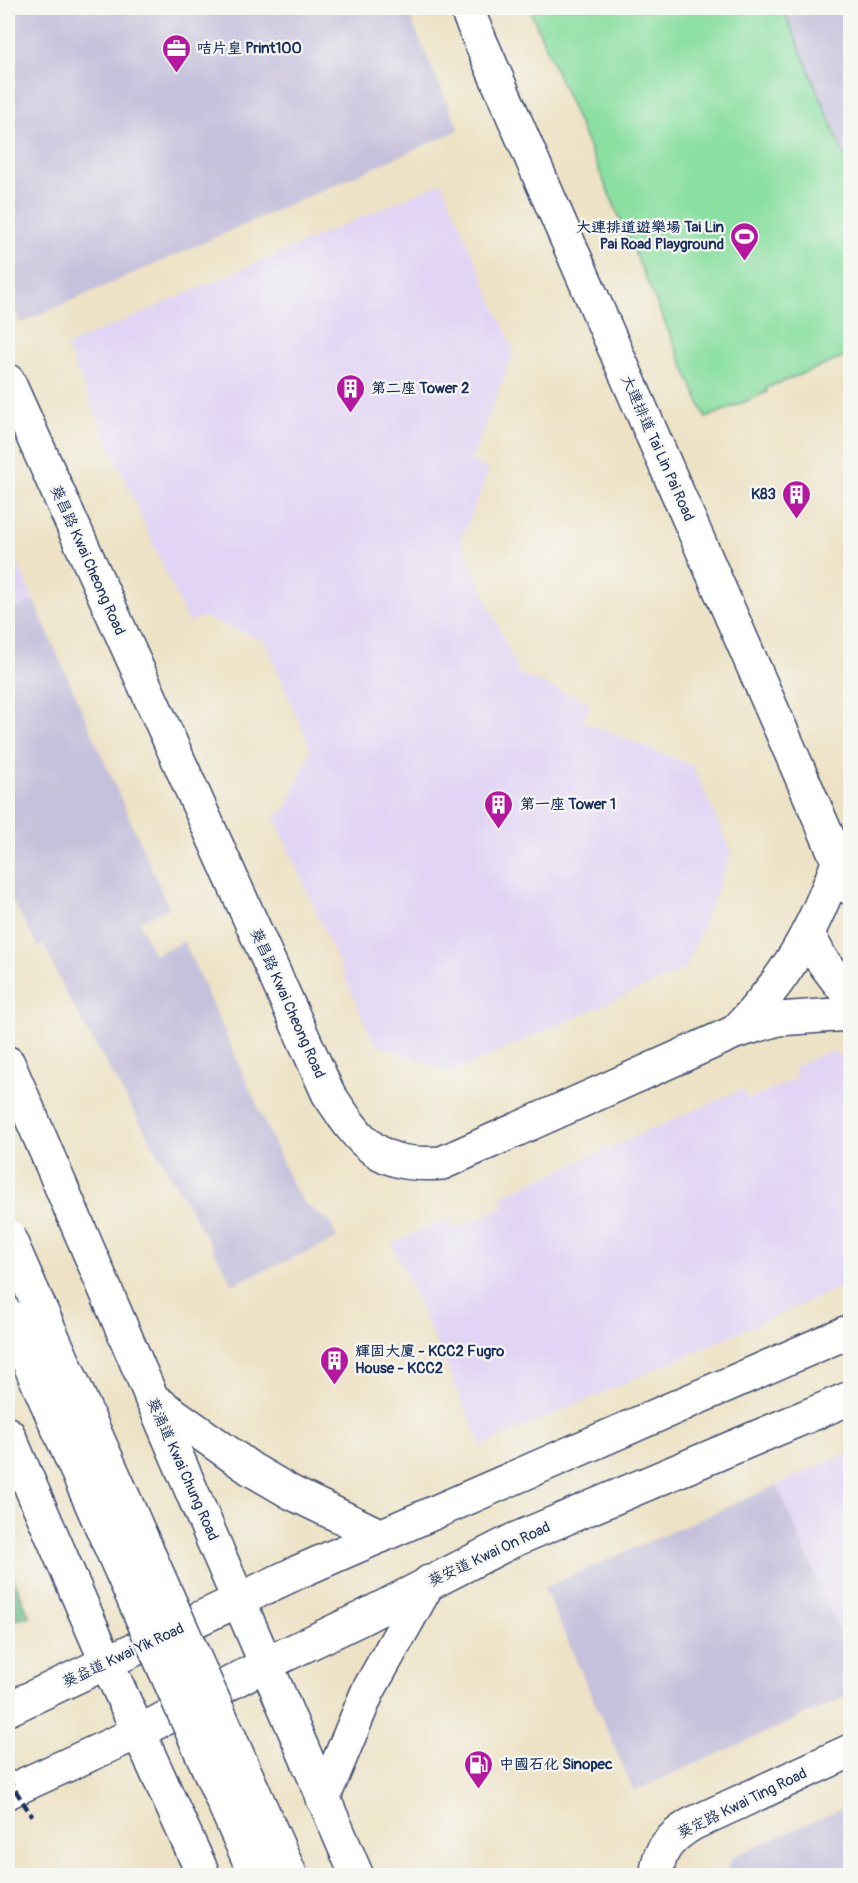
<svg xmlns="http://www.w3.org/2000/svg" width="858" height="1883" font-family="Pangolin,'LXGW WenKai TC',sans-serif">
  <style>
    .built { fill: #e1d4f4 }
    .industrial { fill: #c5c0db }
    .green { fill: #8bdfa1; stroke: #538780; stroke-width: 1.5 }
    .forest { fill: #70be87; stroke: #467672; stroke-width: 1.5 }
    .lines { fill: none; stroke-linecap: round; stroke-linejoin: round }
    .minor-casing { stroke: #3a4a6d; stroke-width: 36 }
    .major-casing { stroke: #3a4a6d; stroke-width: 36 }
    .minor { stroke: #fff; stroke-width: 33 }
    .major { stroke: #fff; stroke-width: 33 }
    .rail { stroke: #1b2f5e; stroke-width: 4.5; stroke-dasharray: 9 4.5; stroke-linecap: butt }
    .major-bridge-casing { stroke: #3a4a6d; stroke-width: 36; stroke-linecap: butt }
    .major-bridge { stroke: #fff; stroke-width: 33 }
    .labels { text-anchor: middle; stroke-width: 4.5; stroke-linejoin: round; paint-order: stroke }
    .poi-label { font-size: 15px; font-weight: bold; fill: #1b2f5e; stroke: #f6f6f2; text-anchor: start }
    .street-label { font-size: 15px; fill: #1b2f5e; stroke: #f6f6f2 }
  </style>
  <rect width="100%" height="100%" fill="#f6f6f2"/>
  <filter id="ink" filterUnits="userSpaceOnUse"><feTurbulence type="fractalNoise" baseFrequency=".0167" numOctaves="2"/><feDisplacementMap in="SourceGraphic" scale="12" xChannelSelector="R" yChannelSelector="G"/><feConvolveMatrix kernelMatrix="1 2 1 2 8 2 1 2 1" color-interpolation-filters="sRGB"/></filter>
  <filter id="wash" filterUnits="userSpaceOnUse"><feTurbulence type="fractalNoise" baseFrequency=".008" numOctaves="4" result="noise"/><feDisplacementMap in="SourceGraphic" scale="24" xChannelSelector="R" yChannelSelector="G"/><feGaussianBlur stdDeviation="1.35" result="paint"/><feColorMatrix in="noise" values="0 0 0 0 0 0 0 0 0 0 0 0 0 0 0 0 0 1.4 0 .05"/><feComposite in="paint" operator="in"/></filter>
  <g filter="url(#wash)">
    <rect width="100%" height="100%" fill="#ede2c5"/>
    <g class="built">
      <polygon points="442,182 514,351 471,461 489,470 461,540 519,674 590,703 583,722 693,766 732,853 685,969 451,1073 374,1043 274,816 285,811 311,749 265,641 203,617 188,623 66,346"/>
      <polygon points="8,540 34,601 8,612"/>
      <polygon points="830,1051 850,1059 850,1283 482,1446 392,1244 449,1218 454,1229 505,1207 501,1196 743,1089 748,1100 797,1078 793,1067"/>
      <polygon points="850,1452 850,1657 777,1485"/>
    </g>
    <g class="industrial">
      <polygon points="8,8 406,8 459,130 21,323 8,293"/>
      <polygon points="783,8 850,8 850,169"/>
      <polygon points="34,601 169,908 139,921 154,955 184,941 293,1186 305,1204 330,1222 337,1239 233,1284 66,994 44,944 38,947 8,893 8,612"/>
      <polygon points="777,1485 850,1657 850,1695 634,1791 544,1588"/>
      <polygon points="850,1805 850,1875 725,1875 732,1857"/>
    </g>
    <polygon class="green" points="529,8 783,8 850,169 850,355 766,388 767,392 706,418"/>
    <polygon class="forest" points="8,1565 30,1617 8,1621"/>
  </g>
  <g filter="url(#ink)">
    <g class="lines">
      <defs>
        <g id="minor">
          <polyline points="466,8 850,888"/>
          <path d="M8,381L328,1093C361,1143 377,1168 442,1163L735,1032L778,1019L850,1014"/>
          <polyline points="809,936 821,959 850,997"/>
          <path d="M736,1031C788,976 813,931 839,860"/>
          <path d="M657,1876C657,1850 672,1836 692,1824L850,1751"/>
        </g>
        <g id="major">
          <polyline points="8,1063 357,1876"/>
          <polyline points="151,1398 251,1469 292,1493 381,1536"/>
          <polyline points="8,1434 107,1663 204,1876"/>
          <polyline points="8,1709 298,1572 850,1331"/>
          <polyline points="8,1792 139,1732 266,1664 360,1619 514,1540 850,1398"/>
          <polyline points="323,1799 368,1691 429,1582"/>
        </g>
      </defs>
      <use href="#minor" class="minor-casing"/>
      <use href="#major" class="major-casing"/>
      <use href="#minor" class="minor"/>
      <use href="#major" class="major"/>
      <g class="rail">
        <polyline points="8,1779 32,1816"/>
        <polyline points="8,1825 10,1829"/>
      </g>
      <defs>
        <g id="major-bridge">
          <polyline points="8,1236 291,1876"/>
          <polyline points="8,1315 256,1876"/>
        </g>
      </defs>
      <use href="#major-bridge" class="major-bridge-casing"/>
      <use href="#major-bridge" class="major-bridge"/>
    </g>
  </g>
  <defs>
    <symbol id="office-pin" viewBox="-11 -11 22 30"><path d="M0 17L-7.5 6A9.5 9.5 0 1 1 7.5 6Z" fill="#b5179e" stroke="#f6f6f2"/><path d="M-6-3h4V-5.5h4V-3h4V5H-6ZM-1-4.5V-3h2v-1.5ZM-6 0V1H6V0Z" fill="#fff"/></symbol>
    <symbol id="stadium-pin" viewBox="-11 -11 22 30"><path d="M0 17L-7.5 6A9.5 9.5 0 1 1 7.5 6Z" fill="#b5179e" stroke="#f6f6f2"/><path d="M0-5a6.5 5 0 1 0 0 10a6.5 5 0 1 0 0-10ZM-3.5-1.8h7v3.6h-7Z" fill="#fff"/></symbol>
    <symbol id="building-pin" viewBox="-11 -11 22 30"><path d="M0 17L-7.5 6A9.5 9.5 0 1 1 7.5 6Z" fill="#b5179e" stroke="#f6f6f2"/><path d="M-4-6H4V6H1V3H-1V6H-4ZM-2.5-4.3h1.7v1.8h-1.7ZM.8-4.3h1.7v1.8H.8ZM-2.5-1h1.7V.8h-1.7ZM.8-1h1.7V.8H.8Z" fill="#fff"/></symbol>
    <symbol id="fuel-pin" viewBox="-11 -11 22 30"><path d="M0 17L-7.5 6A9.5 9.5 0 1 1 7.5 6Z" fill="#b5179e" stroke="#f6f6f2"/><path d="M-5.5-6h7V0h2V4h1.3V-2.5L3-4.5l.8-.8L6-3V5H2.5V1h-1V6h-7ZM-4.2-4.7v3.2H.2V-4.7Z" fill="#fff"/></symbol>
  </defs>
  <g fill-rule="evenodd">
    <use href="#office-pin" x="160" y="32" width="33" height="45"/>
    <use href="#stadium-pin" x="728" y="220" width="33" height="45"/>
    <use href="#building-pin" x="334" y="372" width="33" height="45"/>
    <use href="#building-pin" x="780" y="478" width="33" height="45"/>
    <use href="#building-pin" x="482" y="788" width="33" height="45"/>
    <use href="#building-pin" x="318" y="1344" width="33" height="45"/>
    <use href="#fuel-pin" x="462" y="1748" width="33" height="45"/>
  </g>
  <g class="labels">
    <g class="poi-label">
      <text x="197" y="53">咭片皇 Print100</text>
      <text x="724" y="232" text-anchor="end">大連排道遊樂場 Tai Lin<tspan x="724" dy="17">Pai Road Playground</tspan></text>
      <text x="371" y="393">第二座 Tower 2</text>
      <text x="776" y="499" text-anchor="end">K83</text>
      <text x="520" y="809">第一座 Tower 1</text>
      <text x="355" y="1356">輝固大廈 - KCC2 Fugro<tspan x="355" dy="17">House - KCC2</tspan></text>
      <text x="499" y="1769">中國石化 Sinopec</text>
    </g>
    <g class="street-label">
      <text transform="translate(658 448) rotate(66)" y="5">大連排道 Tai Lin Pai Road</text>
      <text transform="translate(88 560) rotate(66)" y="5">葵昌路 Kwai Cheong Road</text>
      <text transform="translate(288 1003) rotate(66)" y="5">葵昌路 Kwai Cheong Road</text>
      <text transform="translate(183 1469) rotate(66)" y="5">葵涌道 Kwai Chung Road</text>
      <text transform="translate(489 1554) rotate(-25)" y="5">葵安道 Kwai On Road</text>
      <text transform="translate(123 1655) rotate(-25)" y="5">葵益道 Kwai Yik Road</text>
      <text transform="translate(742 1803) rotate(-26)" y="5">葵定路 Kwai Ting Road</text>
    </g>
  </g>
  <rect width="858" height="1883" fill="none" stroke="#f6f6f2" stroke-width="30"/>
</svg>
